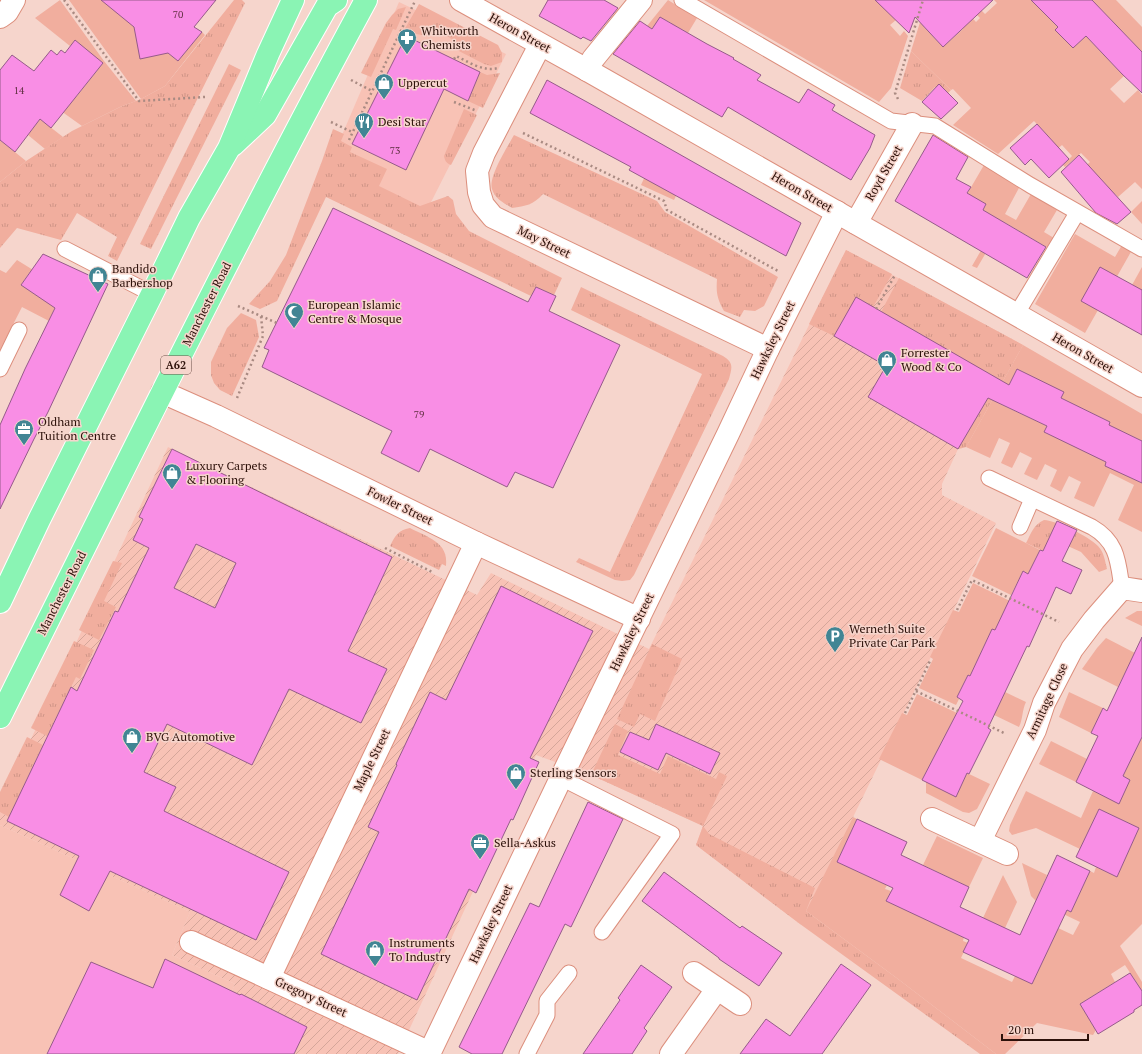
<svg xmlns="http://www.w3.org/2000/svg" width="1142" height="1054" font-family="'PT Serif',serif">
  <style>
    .built { fill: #f8c2b5 }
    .industrial { fill: url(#industrial-furrows) }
    .grass { fill: url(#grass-tufts) }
    .green { fill: #f1ae9e; fill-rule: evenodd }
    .building { fill: #f98ee5; stroke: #955b8a; fill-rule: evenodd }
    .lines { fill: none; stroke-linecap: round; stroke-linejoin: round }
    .service-casing { stroke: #dc8f7d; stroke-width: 17 }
    .minor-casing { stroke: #dc8f7d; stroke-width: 24 }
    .tertiary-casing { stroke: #dc8f7d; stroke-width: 24 }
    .trunk-casing { stroke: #fff; stroke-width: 24 }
    .path { stroke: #a98a82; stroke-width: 2.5; stroke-dasharray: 2 3; stroke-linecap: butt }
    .service { stroke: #fff; stroke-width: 15 }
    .minor { stroke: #fff; stroke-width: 22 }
    .tertiary { stroke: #fff; stroke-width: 22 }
    .trunk { stroke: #8af4b4; stroke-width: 22 }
    .labels { text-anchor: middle; stroke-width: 3; stroke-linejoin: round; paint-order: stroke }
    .number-label { font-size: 10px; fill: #603041 }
    .shield { fill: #f6d5cc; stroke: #694c44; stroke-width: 1 }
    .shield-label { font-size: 11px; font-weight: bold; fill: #2d110a }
    .poi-label { font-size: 12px; fill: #2d110a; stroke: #f6d5cc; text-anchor: start }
    .street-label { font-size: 12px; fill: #2d110a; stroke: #f6d5cc }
  </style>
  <defs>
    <pattern id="industrial-furrows" width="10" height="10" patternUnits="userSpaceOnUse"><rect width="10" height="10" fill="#f8c2b5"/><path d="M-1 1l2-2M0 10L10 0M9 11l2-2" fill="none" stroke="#d5a69a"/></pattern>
    <pattern id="grass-tufts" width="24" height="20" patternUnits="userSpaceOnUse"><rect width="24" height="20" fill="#f1ae9e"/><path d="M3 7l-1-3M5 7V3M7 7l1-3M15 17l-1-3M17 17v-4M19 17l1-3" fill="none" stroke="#cf9587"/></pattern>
  </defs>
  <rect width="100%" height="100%" fill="#f6d5cc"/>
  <g class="built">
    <polygon points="399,2 506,54 425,214 327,170"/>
    <polygon points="0,825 190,912 172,955 235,984 204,1054 0,1054"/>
  </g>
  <polygon class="industrial" points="846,250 1023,345 966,447 958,449 942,484 942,495 996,523 860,803 800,924 696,845 703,826 591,775 536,755 398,1054 204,1054 235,984 172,955 190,912 0,825 0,805 168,447 477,595 491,573 649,649"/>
  <g class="grass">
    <polygon points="234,0 242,0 245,3 117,261 108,256 117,237 77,213 61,240 17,228 0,248 0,182 26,161 72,131 120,107 141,99 165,86"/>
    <polygon points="419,4 498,45 502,53 502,62 491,66 484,64 455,49 458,44 434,26 422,35 403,32"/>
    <polygon points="406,7 396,30 393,29 371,77 361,73 386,23 392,15 398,9"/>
    <polygon points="911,51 951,90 945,96 935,87 922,101 900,88"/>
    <polygon points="229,64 241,70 151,249 140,244"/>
    <polygon points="480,72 487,75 500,73 483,108 468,101"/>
    <path d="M464,109L477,115L451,165C446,163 445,161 444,156Z"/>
    <polygon points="333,129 344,134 341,141 352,147 350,152 387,169 379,186 420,206 448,196 453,200 456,214 469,231 562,278 554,295 536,287 531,296 326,197 277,301 260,309 249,304 270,281 286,255 322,161"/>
    <path d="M514,135L657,201L665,212L778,277L764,306L755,311L744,310L740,317L724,311C717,298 716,293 717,279L543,194C533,205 526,206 512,208C504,203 495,199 492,189C488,177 508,146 514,135Z"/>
    <polygon points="846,250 892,274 873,307 856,298 834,336 809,324"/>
    <polygon points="899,278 1023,345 966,447 958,449 998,379 881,312"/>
    <path d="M581,287L723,356C734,363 732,367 729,379L634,575L630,580L622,581L615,580L576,562L579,558L610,572L702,374L571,310Z"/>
    <polygon points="241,313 256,320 259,337 232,396 220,390 214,383 211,375 211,362 227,328"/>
    <path d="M1044,520C1058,521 1088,536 1098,546C1104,552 1105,561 1107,569L1099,572L1081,552L1050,538L1043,551L1026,543C1031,534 1033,525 1044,520Z"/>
    <path d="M410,528C427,537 449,542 446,566L442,564L439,570L390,546C395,536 398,530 410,528Z"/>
    <polygon points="113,561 122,563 104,601 116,607 99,640 79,630"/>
    <polygon points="74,641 94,650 80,679 76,677 47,736 31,728"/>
    <polygon points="652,644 682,659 655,721 640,714 634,727 617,719"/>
    <polygon points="615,724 628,731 618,755 660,774 668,756 716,779 719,772 727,776 703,826 709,834 815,888 806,911 898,979 996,1054 980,1054 800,924 696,845 703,826 591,775"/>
    <polygon points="27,737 43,745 9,817 0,812 0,792"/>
  </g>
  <g class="green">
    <polygon points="60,0 104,61 136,101 120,107 82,126 54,106 77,96 103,63 75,41 70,46 35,18"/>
    <polygon points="69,0 101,0 178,61 202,32 205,35 165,86 141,99"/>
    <polygon points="668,0 697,18 688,33 676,26 669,39 671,23 660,17 652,29 647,26"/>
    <polygon points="704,0 880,0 896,20 890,25 900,36 904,31 908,36 891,88 879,102"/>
    <polygon points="927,0 934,17 924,27 943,47 963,29 967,12 976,22 980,18 976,14 981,10 985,14 997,3 994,0 1046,0 1067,17 1055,30 1073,48 1086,36 1124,76 1110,89 1124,103 1138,90 1142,95 1142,189 1135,182 1118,197 1115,194 1099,209 1110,189 1100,178 1086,191 1074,177 1090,162 1081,153 1065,167 1063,165 1072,156 1062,145 1038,166 1052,140 1034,121 998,154 953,125 971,108 953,89 951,90 911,51"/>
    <polygon points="1092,0 1116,0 1142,27 1142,52"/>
    <polygon points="40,119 63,137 45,149 28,135"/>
    <polygon points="0,140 26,161 0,182"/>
    <polygon points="984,165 1020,186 1005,214 1016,220 1031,194 1057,210 1044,232 1054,238 1048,248 1004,222 977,268 972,266 998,221 982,212 986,205 979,200 963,201"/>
    <polygon points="648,170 680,188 674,200 641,185"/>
    <polygon points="1142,201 1142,224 1131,212"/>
    <polygon points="1075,234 1115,257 1122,245 1132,250 1085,333 1035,304"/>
    <polygon points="17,260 46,278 29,273 21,285 39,297 56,305 49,321 22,307 0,350 0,270 6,273"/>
    <polygon points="1142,267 1142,291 1132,285"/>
    <path d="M1023,345L1142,414V441L1121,431L1105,465L1142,483V532L1118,520L1134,485L1110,473L1094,507L1074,498L1081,482L1069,476L1061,492L1050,486L1057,470L1045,464L1037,480L1024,474L1032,458L1020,452L1012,468L1001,463L1010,443L999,438L990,458L966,447ZM1017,369L1063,392L1061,398L1110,422L1094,455L1044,432L1047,426L1000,404Z"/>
    <polygon points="996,528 1040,550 1028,574 1023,571 1011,595 972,576"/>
    <polygon points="973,583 1010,601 996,631 992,629 970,676 968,675 957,697 959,699 956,705 919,688 933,659 930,657 953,610 959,612"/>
    <polygon points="1137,611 1142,611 1142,626 1125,618"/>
    <polygon points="1106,638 1135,653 1118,687 1082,669 1097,648"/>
    <path d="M1005,692L1026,702C1022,710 1023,719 1019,727L992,714Z"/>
    <polygon points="1069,692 1103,708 1091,733 1059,717"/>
    <polygon points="917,694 957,713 935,757 934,757 922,780 879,759 902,713 907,715"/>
    <polygon points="1142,737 1142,924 1120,946 1142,982 1142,991 1125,965 1111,974 1115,982 1080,1004 1096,1030 1093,1035 1037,1023 1005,1054 996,1054 898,979 806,911 853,817 857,819 837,862 887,885 885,889 891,891 886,901 964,937 963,941 968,943 961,958 1012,982 1015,976 1058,928 1073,935 1080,922 1036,901 1031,896 1022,863 1047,875 1038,896 1071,912 1090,871 1094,873 1096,867 1117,877 1139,828 1099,809 1080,849 1036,828 1012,835 1009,831 1010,825 1026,791 1081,818 1093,791 1119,803 1130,780 1123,776"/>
    <polygon points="1051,741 1087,759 1076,782 1039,764"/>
    <polygon points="967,773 990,784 977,809 969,813 963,812 926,793 926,781 956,796"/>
    <polygon points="937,836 983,858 969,887 923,865"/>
    <polygon points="1003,875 1017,902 1005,928 983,918"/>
  </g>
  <g class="building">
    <polygon points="101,0 216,0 194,27 202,32 178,61 168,53 140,59 134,27"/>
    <polygon points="548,0 604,0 618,8 591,41 583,37 581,39 539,16"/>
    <polygon points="875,0 993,0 943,47 915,17 909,33"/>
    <polygon points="1031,0 1092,0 1142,52 1142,93 1122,74 1086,36 1073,48 1055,30 1058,27"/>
    <polygon points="660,17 707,44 734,58 733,59 761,75 757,80 799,103 808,89 835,105 832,110 875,135 870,148 851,180 728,107 722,117 613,54 640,21 652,29"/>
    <polygon points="406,36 480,72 468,101 444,89 406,170 352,144"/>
    <polygon points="75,40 103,63 51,128 40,119 15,152 0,140 0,70 12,55 34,71 51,50 57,55 61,50 65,53"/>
    <polygon points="547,80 596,107 801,223 786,256 629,170 631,167 530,113"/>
    <polygon points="939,84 958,103 941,119 922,102"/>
    <polygon points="1037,124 1069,159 1049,178 1031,159 1025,165 1010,148"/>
    <polygon points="933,135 968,157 956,179 971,187 967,193 986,204 983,210 1046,247 1027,278 895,201"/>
    <polygon points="1079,155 1131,212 1117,224 1096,213 1061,172"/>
    <polygon points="333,208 528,302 536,287 556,296 549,311 620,345 553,488 515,472 507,487 430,449 419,472 381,453 392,431 262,367 269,350 264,348"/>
    <polygon points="43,254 108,284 48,412 34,439 0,509 0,425 25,369 55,308 21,285"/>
    <polygon points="1100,267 1142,290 1142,335 1081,301"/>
    <polygon points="856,297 1009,385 1017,369 1064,392 1061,398 1110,422 1109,425 1142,441 1142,483 1105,466 1106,462 1044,432 1047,426 988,398 958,449 868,397 886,366 834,336"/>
    <path d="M172,449L392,557L348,651L387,669L361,723L289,689L252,765L167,724L144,772L176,787L164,811L289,872L256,940L110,871L89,911L60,895L79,856L7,821L71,687L77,691L115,611L118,612L149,548L133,540L143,519L139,517ZM196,544L236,563L215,608L174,588Z"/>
    <polygon points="1057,521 1077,530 1062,561 1082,570 1071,594 1056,587 1029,647 1027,646 988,728 991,730 969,774 967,773 956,797 922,780 963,701 957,697 968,675 970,676 992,629 995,630 1023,571 1028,574 1040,550 1043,551"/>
    <polygon points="501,586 593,631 530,758 539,762 513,820 511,819 476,893 469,889 417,1000 321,954 379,832 368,827 397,765 396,764 430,692 446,700"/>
    <polygon points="1142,637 1142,737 1123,776 1130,780 1119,804 1076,782 1098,736 1091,733 1103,708 1107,711"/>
    <polygon points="656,724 720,753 710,774 666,753 658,770 620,752 630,732 649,740"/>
    <polygon points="588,802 623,819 571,927 565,924 502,1054 472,1054 459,1047 530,903 539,907"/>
    <polygon points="1099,809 1139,828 1117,877 1076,857"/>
    <polygon points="857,819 907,842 901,855 969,887 960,907 1020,935 1057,855 1090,871 1071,912 1067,910 1032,984 963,952 969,940 886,901 893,888 837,862"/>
    <polygon points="664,872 740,928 742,926 782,953 759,986 719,959 719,958 642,901"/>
    <polygon points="165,959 240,995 241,994 307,1027 294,1054 47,1054 91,962 153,988"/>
    <polygon points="841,964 871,985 822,1054 740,1054 766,1019 790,1036"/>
    <polygon points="641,965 672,987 644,1028 647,1031 632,1054 583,1054 620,1000 618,998"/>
    <polygon points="1130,973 1142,991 1142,1005 1134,1010 1134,1012 1098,1034 1080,1004"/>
  </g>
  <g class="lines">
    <defs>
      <g id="service">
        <polyline points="682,0 891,121 935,126 1030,185 1142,249"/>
        <polyline points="65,249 152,294"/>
        <polyline points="1016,315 1077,213"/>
        <polyline points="0,369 19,330"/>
        <path d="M989,478L1092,527C1118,542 1118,562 1122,588"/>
        <polyline points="1020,527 1032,499"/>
        <polyline points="561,778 672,834 602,932"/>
        <polyline points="527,1054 547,1015 547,1001 569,973"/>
      </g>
      <g id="minor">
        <polyline points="0,17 7,12 14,0"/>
        <polyline points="540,45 484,153 477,171 479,192 483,205 493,217 768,349"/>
        <polyline points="587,70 593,59 641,0"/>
        <polyline points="856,223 912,124"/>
        <polyline points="162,392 216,416 476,543 639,619"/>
        <polyline points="932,819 1007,854"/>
        <polyline points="980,841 1035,730 1044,703 1072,649 1094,620 1122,588 1142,591"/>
        <polyline points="191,942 430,1053"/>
        <polyline points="694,973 740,1004"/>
        <polyline points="269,978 476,543"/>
        <polyline points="429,1054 561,778 728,434 768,349 837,212"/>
        <polyline points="671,1054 717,989"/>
      </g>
      <polyline id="tertiary" points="461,0 587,70 1142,386"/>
      <g id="trunk">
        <polyline points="233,145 265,115 327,6 336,0"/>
        <polyline points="0,602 39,520 152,294 189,218 229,148 268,54 293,0"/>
        <path d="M0,717C120,477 238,236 366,0"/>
      </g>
    </defs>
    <use href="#service" class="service-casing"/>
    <use href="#minor" class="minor-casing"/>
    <use href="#tertiary" class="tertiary-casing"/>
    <use href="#trunk" class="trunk-casing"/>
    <g class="path">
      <polyline points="64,0 139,101 205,97"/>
      <path d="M454,59L456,56C469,62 483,72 498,68"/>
      <polyline points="351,80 372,91"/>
      <polyline points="898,99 895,93 923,0"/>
      <polyline points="454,102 477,111"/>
      <polyline points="331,122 352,132"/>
      <polyline points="523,133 664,201 667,210 778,271"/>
      <polyline points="349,140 415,1"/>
      <polyline points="238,306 277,323"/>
      <polyline points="876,309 895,275"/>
      <polyline points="237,398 263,336 261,316"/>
      <polyline points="385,548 434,573"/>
      <polyline points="957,610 972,580 1059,622"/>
      <polyline points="916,691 1004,733"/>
      <polyline points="905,713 930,661"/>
    </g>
    <use href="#service" class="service"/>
    <use href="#minor" class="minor"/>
    <use href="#tertiary" class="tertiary"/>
    <use href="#trunk" class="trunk"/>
  </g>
  <defs>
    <symbol id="pharmacy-pin" viewBox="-11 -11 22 30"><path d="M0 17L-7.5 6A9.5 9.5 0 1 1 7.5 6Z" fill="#418594" stroke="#f6d5cc"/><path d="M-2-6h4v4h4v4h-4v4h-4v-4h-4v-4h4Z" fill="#fff"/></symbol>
    <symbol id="shop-pin" viewBox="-11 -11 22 30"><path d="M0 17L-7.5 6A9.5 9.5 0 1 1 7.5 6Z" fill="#418594" stroke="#f6d5cc"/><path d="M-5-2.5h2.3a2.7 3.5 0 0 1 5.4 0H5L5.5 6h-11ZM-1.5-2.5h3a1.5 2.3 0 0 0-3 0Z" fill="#fff"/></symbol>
    <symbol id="restaurant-pin" viewBox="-11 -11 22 30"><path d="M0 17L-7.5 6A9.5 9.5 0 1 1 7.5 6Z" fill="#418594" stroke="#f6d5cc"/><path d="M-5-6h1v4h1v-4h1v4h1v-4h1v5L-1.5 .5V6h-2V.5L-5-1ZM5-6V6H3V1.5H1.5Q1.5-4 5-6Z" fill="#fff"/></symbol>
    <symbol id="mosque-pin" viewBox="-11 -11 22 30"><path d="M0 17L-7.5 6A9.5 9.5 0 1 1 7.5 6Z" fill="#418594" stroke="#f6d5cc"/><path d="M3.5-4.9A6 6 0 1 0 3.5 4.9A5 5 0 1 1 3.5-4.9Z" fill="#fff"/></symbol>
    <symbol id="office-pin" viewBox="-11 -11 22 30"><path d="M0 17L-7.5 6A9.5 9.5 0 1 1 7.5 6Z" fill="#418594" stroke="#f6d5cc"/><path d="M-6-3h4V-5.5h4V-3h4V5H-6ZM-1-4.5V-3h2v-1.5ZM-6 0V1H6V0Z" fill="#fff"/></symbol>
    <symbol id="parking-pin" viewBox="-11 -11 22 30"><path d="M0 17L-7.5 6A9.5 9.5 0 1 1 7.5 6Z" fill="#418594" stroke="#f6d5cc"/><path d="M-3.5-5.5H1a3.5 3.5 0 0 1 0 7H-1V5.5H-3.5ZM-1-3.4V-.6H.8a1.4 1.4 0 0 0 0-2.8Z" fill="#fff"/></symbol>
  </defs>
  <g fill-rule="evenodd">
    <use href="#pharmacy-pin" x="396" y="27" width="22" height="30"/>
    <use href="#shop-pin" x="373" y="72" width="22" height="30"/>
    <use href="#restaurant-pin" x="353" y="111" width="22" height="30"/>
    <use href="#shop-pin" x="87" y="265" width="22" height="30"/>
    <use href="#mosque-pin" x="283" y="301" width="22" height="30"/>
    <use href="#shop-pin" x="876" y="349" width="22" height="30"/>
    <use href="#office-pin" x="13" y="418" width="22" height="30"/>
    <use href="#shop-pin" x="161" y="462" width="22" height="30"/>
    <use href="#parking-pin" x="824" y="625" width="22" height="30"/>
    <use href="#shop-pin" x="121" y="726" width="22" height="30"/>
    <use href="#shop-pin" x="505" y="762" width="22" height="30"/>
    <use href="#office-pin" x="469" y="832" width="22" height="30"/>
    <use href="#shop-pin" x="364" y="939" width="22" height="30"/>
  </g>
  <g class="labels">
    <g class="number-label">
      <text x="178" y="18">70</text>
      <text x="19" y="94">14</text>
      <text x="395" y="154">73</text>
      <text x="419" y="418">79</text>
    </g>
    <rect class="shield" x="161" y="356" width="30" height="18" rx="3"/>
    <g class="shield-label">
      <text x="176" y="369">A62</text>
    </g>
    <g class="poi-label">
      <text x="421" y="35">Whitworth<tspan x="421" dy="14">Chemists</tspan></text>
      <text x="398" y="87">Uppercut</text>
      <text x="378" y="126">Desi Star</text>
      <text x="112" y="273">Bandido<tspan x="112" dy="14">Barbershop</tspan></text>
      <text x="308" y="309">European Islamic<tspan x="308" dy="14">Centre &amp; Mosque</tspan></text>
      <text x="901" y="357">Forrester<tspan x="901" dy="14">Wood &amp; Co</tspan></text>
      <text x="38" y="426">Oldham<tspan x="38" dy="14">Tuition Centre</tspan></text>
      <text x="186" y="470">Luxury Carpets<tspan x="186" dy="14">&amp; Flooring</tspan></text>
      <text x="849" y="633">Werneth Suite<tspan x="849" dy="14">Private Car Park</tspan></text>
      <text x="146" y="741">BVG Automotive</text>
      <text x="530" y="777">Sterling Sensors</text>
      <text x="494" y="847">Sella-Askus</text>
      <text x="389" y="947">Instruments<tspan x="389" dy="14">To Industry</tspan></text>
    </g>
    <g class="street-label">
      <text transform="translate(520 33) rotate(29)" y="4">Heron Street</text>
      <text transform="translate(884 173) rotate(-60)" y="4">Royd Street</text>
      <text transform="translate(802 192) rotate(30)" y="4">Heron Street</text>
      <text transform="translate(544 242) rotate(26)" y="4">May Street</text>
      <text transform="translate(207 304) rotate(-63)" y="4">Manchester Road</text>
      <text transform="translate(773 340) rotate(-64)" y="4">Hawksley Street</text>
      <text transform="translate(1083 353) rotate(30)" y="4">Heron Street</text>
      <text transform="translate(400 506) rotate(26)" y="4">Fowler Street</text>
      <text transform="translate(62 593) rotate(-63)" y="4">Manchester Road</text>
      <text transform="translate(632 632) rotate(-64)" y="4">Hawksley Street</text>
      <text transform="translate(1047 701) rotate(-65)" y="4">Armitage Close</text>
      <text transform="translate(372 760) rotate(-64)" y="4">Maple Street</text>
      <text transform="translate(491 924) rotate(-65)" y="4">Hawksley Street</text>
      <text transform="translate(311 997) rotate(25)" y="4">Gregory Street</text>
    </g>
  </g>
  <path d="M1002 1034v6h86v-6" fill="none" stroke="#2d110a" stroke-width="2"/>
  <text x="1008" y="1034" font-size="12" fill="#2d110a" stroke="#f6d5cc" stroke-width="3" paint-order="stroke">20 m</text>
</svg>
